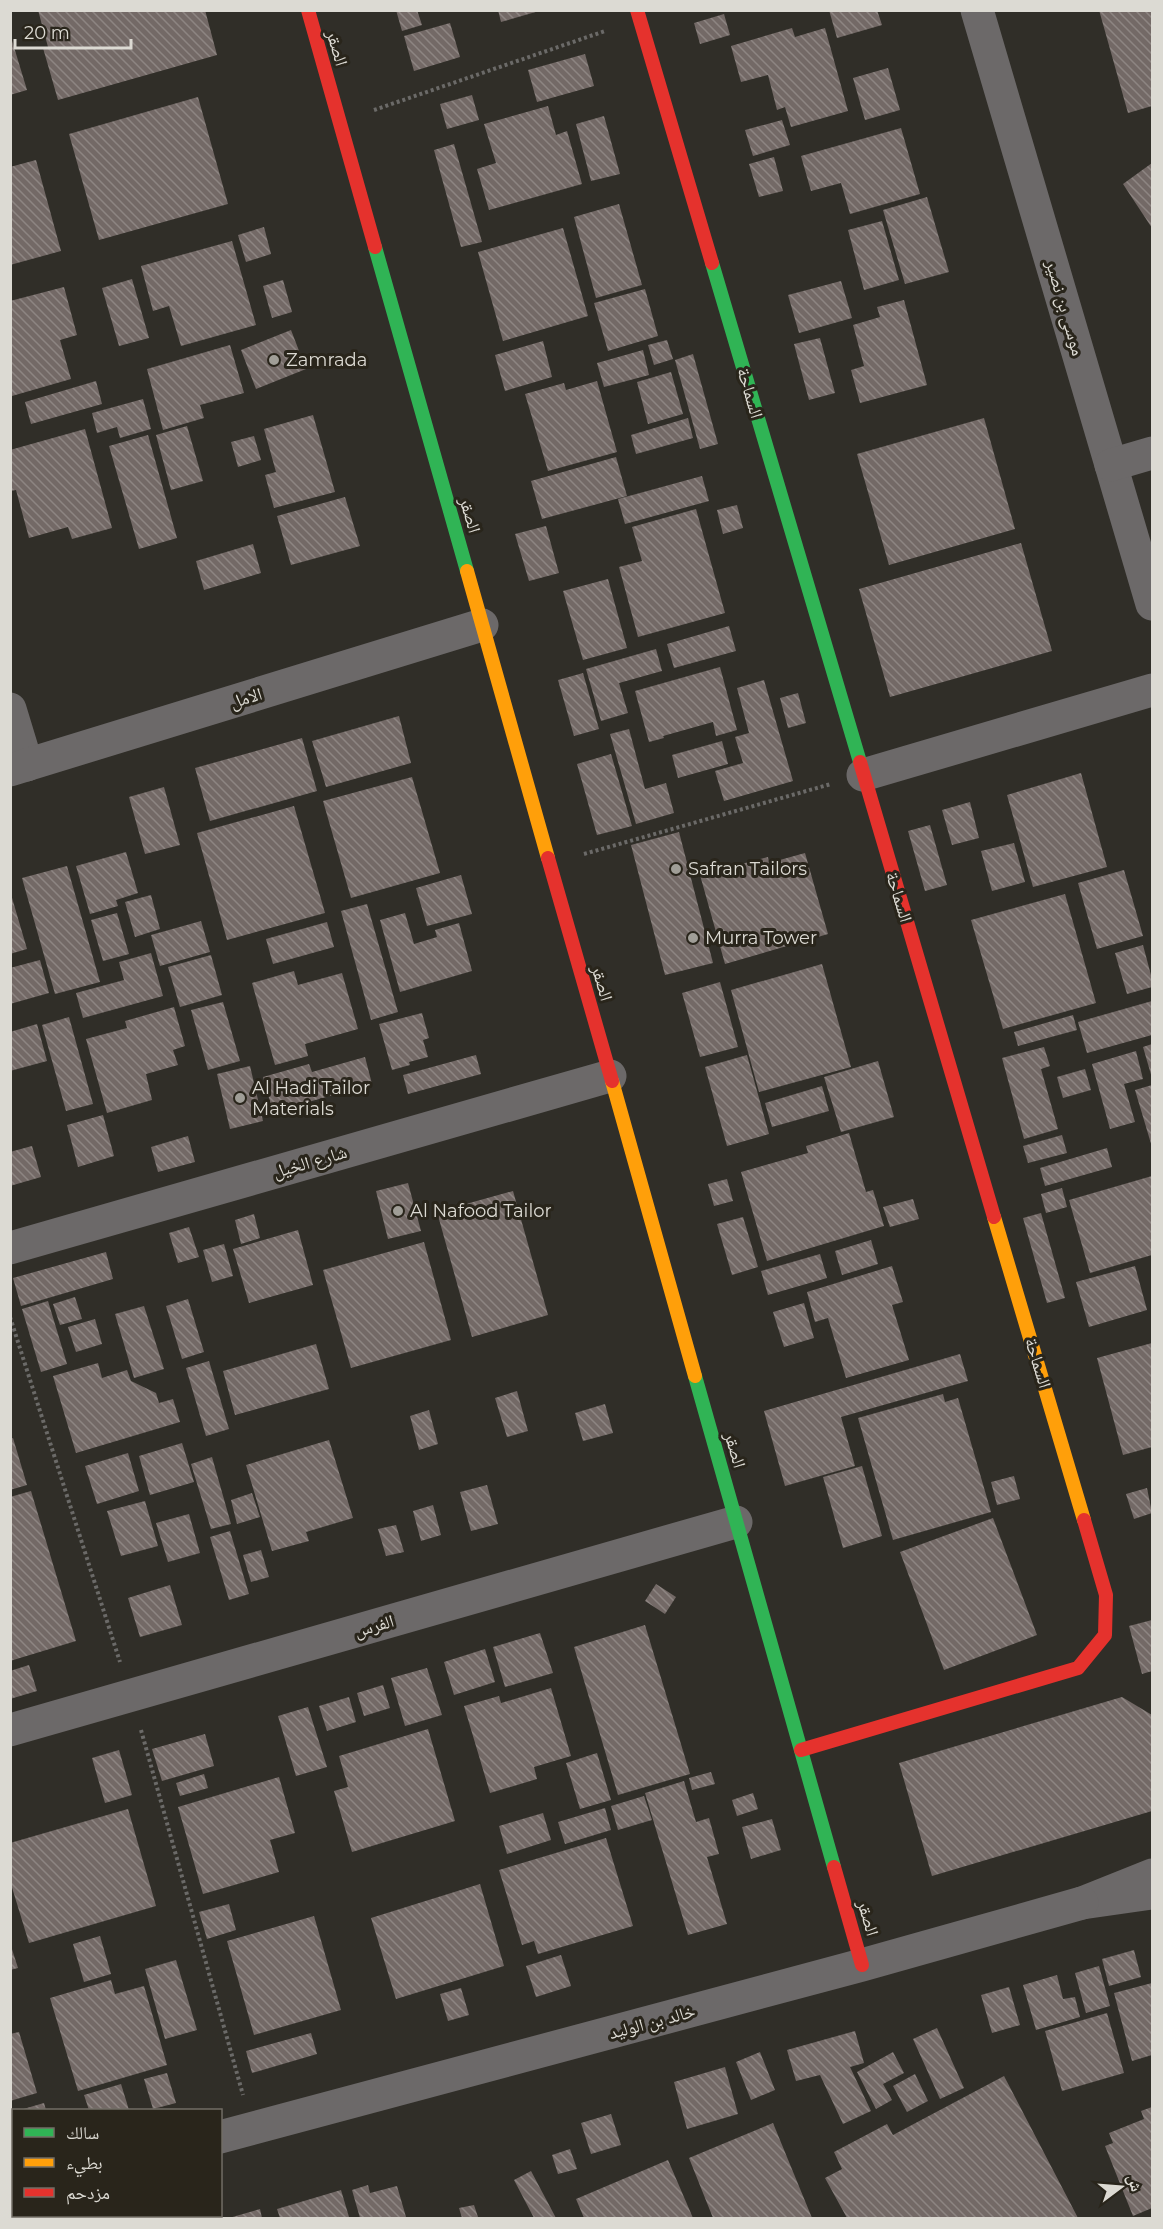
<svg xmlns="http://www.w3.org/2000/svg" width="1163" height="2229" font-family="Montserrat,'Noto Naskh Arabic',sans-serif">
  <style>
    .building { fill: url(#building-back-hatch) }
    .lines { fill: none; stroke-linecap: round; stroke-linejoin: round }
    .path { stroke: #6b6a68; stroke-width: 4; stroke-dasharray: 3 3; stroke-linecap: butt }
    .lane { stroke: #6c6969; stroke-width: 22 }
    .street { stroke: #6c6969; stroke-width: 33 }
    .fast { stroke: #30b455; stroke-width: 14 }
    .slow { stroke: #ff9f0a; stroke-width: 14 }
    .jam { stroke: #e5322d; stroke-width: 14 }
    .poi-dot { fill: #a09e97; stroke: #29251b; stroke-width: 2 }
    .labels { text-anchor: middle; stroke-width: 6; stroke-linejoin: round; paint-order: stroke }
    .street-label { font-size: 18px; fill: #dcdad3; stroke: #29251b }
    .poi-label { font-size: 18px; fill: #dcdad3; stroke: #29251b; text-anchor: start }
  </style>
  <defs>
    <pattern id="building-back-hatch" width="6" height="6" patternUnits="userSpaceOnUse" patternTransform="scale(1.5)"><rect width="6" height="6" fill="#736966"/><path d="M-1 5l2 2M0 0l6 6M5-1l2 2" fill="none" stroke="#8d8582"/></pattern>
  </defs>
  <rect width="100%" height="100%" fill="#302e28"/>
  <g class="building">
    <polygon points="38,10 205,10 217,55 58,100 43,48 48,47"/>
    <polygon points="396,10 417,10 422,25 402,31"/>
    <polygon points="498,10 539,10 539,11 501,22"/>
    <polygon points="829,10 877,10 882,25 837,38"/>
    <polygon points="1099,10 1152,10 1152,106 1128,113"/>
    <polygon points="724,14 730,35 700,44 694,23"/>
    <polygon points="450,23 460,57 414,71 404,36"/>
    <polygon points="792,28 795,37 825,28 848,111 791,127 785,107 777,110 768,75 741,82 731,46"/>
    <polygon points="10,34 27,90 10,95"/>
    <polygon points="585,54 594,86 537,102 528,70"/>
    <polygon points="888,68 900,110 865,120 853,78"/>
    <polygon points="472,95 479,120 447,129 440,104"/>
    <polygon points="198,97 228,204 99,240 69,134"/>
    <polygon points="548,106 556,135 567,131 582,184 489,210 477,169 496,163 484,124"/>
    <polygon points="604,116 620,174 591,181 576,124"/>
    <polygon points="782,120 790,145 753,156 745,130"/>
    <polygon points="901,128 920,194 850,214 841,183 811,191 801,156"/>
    <polygon points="454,144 482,242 461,247 434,150"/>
    <polygon points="774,157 783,191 759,197 749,164"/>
    <polygon points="36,160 61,251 10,265 10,167"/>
    <polygon points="1152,163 1152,228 1123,184"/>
    <polygon points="927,197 949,272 905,284 883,210"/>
    <polygon points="619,204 642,285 596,298 574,217"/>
    <polygon points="882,221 899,280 864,290 848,230"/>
    <polygon points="264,227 271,254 246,262 238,235"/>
    <polygon points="563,228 588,316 503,341 478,252"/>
    <polygon points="232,241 256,325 181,346 169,306 153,311 141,266"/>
    <polygon points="132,279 149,338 119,346 102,288"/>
    <polygon points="283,280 292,312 272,318 263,286"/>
    <polygon points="841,281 852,318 799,333 788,295"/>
    <polygon points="64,287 77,335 60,340 71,379 12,396 10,301"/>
    <polygon points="645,289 658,336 608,351 594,303"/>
    <polygon points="904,300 927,385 860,403 851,370 864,366 853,325 880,317 877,307"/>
    <polygon points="291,330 306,369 256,389 241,350"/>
    <polygon points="820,338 835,393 809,400 794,344"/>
    <polygon points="667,340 673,359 654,365 648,345"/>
    <polygon points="543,341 552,377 505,391 495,355"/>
    <polygon points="230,345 244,393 200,405 204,418 163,430 147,369"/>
    <polygon points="643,350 649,375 604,387 597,363"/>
    <polygon points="693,354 718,444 700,449 675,360"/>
    <polygon points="671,372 683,414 648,424 637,382"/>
    <polygon points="96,381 102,404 31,424 25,402"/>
    <polygon points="597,381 617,452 548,471 525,394 564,383 566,390"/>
    <polygon points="143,399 151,429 120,438 117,427 97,433 92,413"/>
    <polygon points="313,415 335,492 274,508 265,475 276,472 264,429"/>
    <polygon points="688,418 693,438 636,454 631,435"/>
    <polygon points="984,418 1015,529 889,565 857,454"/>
    <polygon points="187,426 203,481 171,490 156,435"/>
    <polygon points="85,429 112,528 72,539 68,527 29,538 16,490 10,491 10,450"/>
    <polygon points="148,435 177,538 139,549 109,446"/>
    <polygon points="254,436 261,460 238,467 231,442"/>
    <polygon points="616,457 627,496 542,519 531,481"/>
    <polygon points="702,476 709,501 625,524 618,499"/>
    <polygon points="345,497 360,546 291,565 277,516"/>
    <polygon points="737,505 743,528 723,534 717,510"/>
    <polygon points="696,509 725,613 638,637 619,567 642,561 632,527"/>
    <polygon points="546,526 559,573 529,581 515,534"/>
    <polygon points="1021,543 1052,651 890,697 859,589"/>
    <polygon points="253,544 261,573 204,590 196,561"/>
    <polygon points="608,579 627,648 583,660 563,591"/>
    <polygon points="729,626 736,651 674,668 667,644"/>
    <polygon points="656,649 662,671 619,683 628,713 601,721 586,669"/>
    <polygon points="720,667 737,730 716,736 713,722 663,736 664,738 649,742 635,691"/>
    <polygon points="583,673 599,729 574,736 558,680"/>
    <polygon points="764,680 793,781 724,801 715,771 743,763 735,737 749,733 737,688"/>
    <polygon points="798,693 806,723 788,728 780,698"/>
    <polygon points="399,716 411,763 326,787 312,741"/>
    <polygon points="629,729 645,789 666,783 674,813 636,824 610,734"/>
    <polygon points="302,738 317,791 210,821 195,768"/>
    <polygon points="722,741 728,764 678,778 672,755"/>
    <polygon points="611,754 632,826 597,835 577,764"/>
    <polygon points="1081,773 1107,867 1033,887 1007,795"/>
    <polygon points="412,777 440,873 351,898 323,801"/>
    <polygon points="164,787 180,845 145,854 129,797"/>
    <polygon points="970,802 979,838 952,845 942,810"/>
    <polygon points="294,806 325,913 227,940 197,833"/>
    <polygon points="930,825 947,885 925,891 908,831"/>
    <polygon points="679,832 713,963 665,975 631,845"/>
    <polygon points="1014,843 1025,882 992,891 981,851"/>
    <polygon points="126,852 138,893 116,900 118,906 90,914 76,866"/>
    <polygon points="805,853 828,934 725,964 700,875 768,857 769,863"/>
    <polygon points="67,866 100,982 55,994 22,878"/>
    <polygon points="1124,870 1143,936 1097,949 1078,883"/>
    <polygon points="461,875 472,914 427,926 416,888"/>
    <polygon points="10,891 27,949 10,954"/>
    <polygon points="1065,894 1096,1003 1003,1029 971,920"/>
    <polygon points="151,895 160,929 135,937 125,902"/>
    <polygon points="367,904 398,1012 371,1020 341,911"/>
    <polygon points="117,913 129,954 103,961 91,920"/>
    <polygon points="405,913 414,944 437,937 435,930 459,923 472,971 400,992 380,920"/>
    <polygon points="201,921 210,952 160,966 151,935"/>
    <polygon points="327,922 334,947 273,964 266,939"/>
    <polygon points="1143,945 1152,979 1152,987 1127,994 1115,953"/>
    <polygon points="151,953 163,996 83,1018 76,993 124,980 119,962"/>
    <polygon points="211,955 222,995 180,1007 168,967"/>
    <polygon points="40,960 49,993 10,1004 10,968"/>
    <polygon points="822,964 851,1067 759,1092 731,990"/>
    <polygon points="294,971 298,985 342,973 358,1029 305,1044 308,1056 275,1065 252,983"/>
    <polygon points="720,982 738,1047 700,1057 682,993"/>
    <polygon points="1152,1001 1152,1035 1087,1053 1078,1022"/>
    <polygon points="223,1002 240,1061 208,1070 191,1010"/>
    <polygon points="174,1007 185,1046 173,1050 178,1065 146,1074 152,1100 107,1113 86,1039 127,1028 125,1021"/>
    <polygon points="422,1013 429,1038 423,1040 428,1057 409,1062 410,1065 392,1070 379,1024"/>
    <polygon points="1073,1015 1077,1030 1018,1046 1014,1032"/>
    <polygon points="69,1017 93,1104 66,1111 42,1025"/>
    <polygon points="37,1024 47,1061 10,1071 10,1032"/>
    <polygon points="1152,1044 1152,1078 1143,1047"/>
    <polygon points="1044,1047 1050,1066 1041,1069 1058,1129 1024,1139 1002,1058"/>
    <polygon points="1136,1051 1143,1079 1124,1084 1135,1122 1110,1129 1092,1064"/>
    <polygon points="476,1055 481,1074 408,1094 403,1075"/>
    <polygon points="747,1055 769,1134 727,1146 705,1067"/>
    <polygon points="365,1057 372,1084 273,1112 263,1077 309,1064 312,1072"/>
    <polygon points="878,1061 894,1117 841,1132 824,1077"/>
    <polygon points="250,1066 263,1121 230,1129 217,1074"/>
    <polygon points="1085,1069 1091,1090 1063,1098 1057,1077"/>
    <polygon points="1152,1085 1152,1147 1135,1090"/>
    <polygon points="822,1086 829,1111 772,1127 765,1103"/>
    <polygon points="103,1115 114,1156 78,1167 67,1125"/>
    <polygon points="849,1133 866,1192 873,1190 884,1226 767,1261 741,1172 808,1153 806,1146"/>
    <polygon points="1062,1135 1067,1153 1028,1163 1023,1146"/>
    <polygon points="188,1136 195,1162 158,1172 151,1147"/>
    <polygon points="32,1146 41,1177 10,1186 10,1152"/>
    <polygon points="1107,1148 1112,1167 1045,1186 1040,1168"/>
    <polygon points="1152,1176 1152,1255 1090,1273 1069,1200"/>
    <polygon points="727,1179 733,1201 714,1206 708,1184"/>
    <polygon points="408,1183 421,1231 388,1239 376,1191"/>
    <polygon points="1062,1188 1067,1207 1046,1213 1041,1194"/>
    <polygon points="513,1191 548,1315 472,1337 437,1212"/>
    <polygon points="913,1199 919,1219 890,1227 883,1207"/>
    <polygon points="1041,1213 1065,1298 1047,1303 1023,1218"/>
    <polygon points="254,1214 260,1238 241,1244 235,1220"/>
    <polygon points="743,1217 758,1267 732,1275 717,1224"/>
    <polygon points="189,1227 199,1257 178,1263 169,1233"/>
    <polygon points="298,1230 313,1285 249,1303 233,1249"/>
    <polygon points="871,1240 878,1264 842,1275 835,1251"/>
    <polygon points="424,1242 451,1340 351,1368 323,1270"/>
    <polygon points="224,1244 233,1276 212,1282 203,1250"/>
    <polygon points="106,1252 113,1279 21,1306 13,1278"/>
    <polygon points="820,1254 827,1278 768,1295 761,1271"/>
    <polygon points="892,1266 903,1302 892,1305 909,1360 846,1378 828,1318 815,1322 807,1292"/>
    <polygon points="1135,1266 1147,1310 1089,1327 1076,1282"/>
    <polygon points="75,1297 82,1319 60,1325 53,1304"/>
    <polygon points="188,1299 204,1352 182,1359 166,1306"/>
    <polygon points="48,1301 67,1364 41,1372 22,1309"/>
    <polygon points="804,1303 814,1338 784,1347 773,1312"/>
    <polygon points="144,1306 164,1369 134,1378 115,1314"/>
    <polygon points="95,1319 102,1344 76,1352 68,1327"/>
    <polygon points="1152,1343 1152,1447 1123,1455 1097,1358"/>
    <polygon points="316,1344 329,1389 235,1415 223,1371"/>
    <polygon points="960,1354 968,1381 841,1417 855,1466 785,1486 764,1411"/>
    <polygon points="209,1361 229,1429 206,1436 186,1368"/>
    <polygon points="98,1363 102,1378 127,1370 131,1381 156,1393 159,1403 173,1399 180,1422 76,1453 53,1376"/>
    <polygon points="517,1391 528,1431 507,1437 495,1398"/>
    <polygon points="943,1394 945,1402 958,1398 991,1512 893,1540 858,1418"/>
    <polygon points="605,1404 613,1433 583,1441 575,1413"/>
    <polygon points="429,1410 438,1444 419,1450 410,1416"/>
    <polygon points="13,1438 27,1485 10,1490 10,1439"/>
    <polygon points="329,1440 353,1518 306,1532 309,1541 272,1551 246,1465"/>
    <polygon points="182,1443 194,1482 150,1495 139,1456"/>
    <polygon points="128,1453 139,1491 97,1504 85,1466"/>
    <polygon points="212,1457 231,1524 211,1529 191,1464"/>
    <polygon points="862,1466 882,1536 843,1548 823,1477"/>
    <polygon points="1014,1476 1020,1499 997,1505 991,1482"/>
    <polygon points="487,1485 498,1524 471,1531 460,1492"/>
    <polygon points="1147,1488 1152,1513 1134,1519 1126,1494"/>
    <polygon points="31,1491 76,1641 10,1661 10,1497"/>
    <polygon points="252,1493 260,1517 237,1524 231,1500"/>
    <polygon points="145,1501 158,1546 121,1556 107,1511"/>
    <polygon points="433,1505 441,1535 421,1541 413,1511"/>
    <polygon points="189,1514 200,1553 168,1562 156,1523"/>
    <polygon points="993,1518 1037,1635 944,1670 900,1552"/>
    <polygon points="396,1525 404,1552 386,1556 378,1529"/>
    <polygon points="230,1531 249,1594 229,1600 210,1537"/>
    <polygon points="261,1550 269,1577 251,1582 243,1555"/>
    <polygon points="656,1584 676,1597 665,1614 645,1601"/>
    <polygon points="170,1585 182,1625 140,1637 128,1598"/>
    <polygon points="1152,1620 1152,1671 1142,1674 1129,1626"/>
    <polygon points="645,1625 690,1774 618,1795 574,1647"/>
    <polygon points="540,1633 553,1673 505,1687 493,1647"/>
    <polygon points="485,1649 495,1682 454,1695 444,1662"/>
    <polygon points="29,1665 37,1691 10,1699 10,1671"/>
    <polygon points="427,1668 442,1715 405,1726 391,1678"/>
    <polygon points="383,1685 390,1708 364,1716 357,1693"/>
    <polygon points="551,1688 571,1756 534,1767 537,1779 490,1793 464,1706 499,1696 501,1703"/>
    <polygon points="349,1697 356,1722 327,1731 319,1706"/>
    <polygon points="1122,1697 1152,1715 1152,1811 932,1876 899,1763"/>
    <polygon points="308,1707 327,1767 296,1776 278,1716"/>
    <polygon points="428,1729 455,1821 352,1852 334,1791 348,1787 339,1756"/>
    <polygon points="205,1734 214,1766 162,1781 152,1749"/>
    <polygon points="119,1750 132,1795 105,1803 92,1758"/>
    <polygon points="597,1753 611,1800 580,1809 566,1763"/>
    <polygon points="711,1772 715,1784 692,1790 689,1778"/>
    <polygon points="204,1774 208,1788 180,1796 176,1783"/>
    <polygon points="279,1777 295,1833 270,1840 279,1872 203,1894 178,1807"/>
    <polygon points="684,1781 696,1822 709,1818 719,1854 707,1857 727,1924 688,1935 645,1793"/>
    <polygon points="753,1793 758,1809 737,1816 732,1800"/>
    <polygon points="644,1796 652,1820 618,1830 611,1806"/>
    <polygon points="605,1808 611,1830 565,1844 558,1822"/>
    <polygon points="128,1809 156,1906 29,1943 10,1881 10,1843"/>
    <polygon points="543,1813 551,1840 507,1854 499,1826"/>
    <polygon points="772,1819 781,1850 751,1859 742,1827"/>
    <polygon points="606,1838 633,1926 538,1954 534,1941 522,1945 499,1870"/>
    <polygon points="480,1884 504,1966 396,1999 371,1918"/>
    <polygon points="229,1904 236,1930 207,1939 199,1912"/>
    <polygon points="314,1916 341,2010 254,2035 227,1941"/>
    <polygon points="100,1936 111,1974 84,1982 73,1944"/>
    <polygon points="10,1943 18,1968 10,1970"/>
    <polygon points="1134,1950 1141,1977 1109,1986 1102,1959"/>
    <polygon points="561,1955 571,1986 536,1997 526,1966"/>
    <polygon points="176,1960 197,2030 165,2039 145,1969"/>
    <polygon points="1099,1966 1110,2006 1086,2013 1075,1973"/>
    <polygon points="1057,1975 1063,1999 1075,1997 1080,2017 1036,2030 1023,1985"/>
    <polygon points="111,1980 115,1994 144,1986 167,2065 78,2091 50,1998"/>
    <polygon points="1152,1983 1152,2055 1132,2061 1114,1993"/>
    <polygon points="1009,1987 1020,2025 992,2033 981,1995"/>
    <polygon points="461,1988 469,2015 448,2021 440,1994"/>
    <polygon points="1107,2013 1124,2073 1062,2091 1045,2031"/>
    <polygon points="937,2028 964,2088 940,2099 913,2039"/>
    <polygon points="855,2031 864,2063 850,2067 871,2111 843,2124 820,2075 796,2081 787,2050"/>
    <polygon points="19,2032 37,2093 10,2101 10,2034"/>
    <polygon points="311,2033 317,2054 252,2073 246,2051"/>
    <polygon points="760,2052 775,2090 751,2100 736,2062"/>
    <polygon points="893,2052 904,2073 883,2084 892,2100 876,2109 857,2072"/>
    <polygon points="725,2067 738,2114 687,2129 674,2082"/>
    <polygon points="167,2073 176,2103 153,2109 144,2079"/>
    <polygon points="915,2074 928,2101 907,2112 893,2086"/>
    <polygon points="1004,2076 1078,2218 847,2218 825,2178 842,2169 834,2152 887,2124 893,2135"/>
    <polygon points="121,2084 129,2110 89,2110 84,2095"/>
    <polygon points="44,2103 46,2110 20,2110"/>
    <polygon points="1152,2107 1152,2208 1133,2216 1105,2146 1113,2143 1109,2133 1144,2119 1141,2111"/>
    <polygon points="14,2112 14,2150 13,2150 10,2142 10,2113"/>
    <polygon points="611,2114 621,2145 591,2154 581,2123"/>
    <polygon points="773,2123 812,2218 713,2218 689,2158"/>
    <polygon points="570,2149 577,2169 558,2174 552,2155"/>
    <polygon points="668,2160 693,2218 584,2218 576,2199"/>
    <polygon points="531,2171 556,2218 534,2218 514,2180"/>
    <polygon points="368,2185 370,2193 397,2186 406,2217 360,2218 352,2190"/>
    <polygon points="341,2190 349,2217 280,2218 277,2209"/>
    <polygon points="474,2205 478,2217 462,2218 459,2208"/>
    <polygon points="260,2209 262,2218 229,2218"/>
  </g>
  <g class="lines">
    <g class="path">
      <polyline points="374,110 605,31"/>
      <polyline points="584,854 831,784"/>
      <polyline points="10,1317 120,1662"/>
      <polyline points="141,1730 243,2095"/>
    </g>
    <polyline class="lane" points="24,2216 26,2218"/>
    <g class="street">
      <polyline points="977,10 1152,604"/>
      <polyline points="1111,465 1152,453"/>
      <polyline points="10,709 27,765"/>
      <polyline points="10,770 482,625"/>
      <polyline points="863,775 1152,690"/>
      <polyline points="10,1248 610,1076"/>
      <polyline points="10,1730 736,1522"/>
      <polyline points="1152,1875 1082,1903 1152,1893"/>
      <polyline points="220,2137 862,1965 1082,1903"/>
      <polyline points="10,2194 14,2193"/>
    </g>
    <g class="fast">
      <polyline points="375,247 467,571"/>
      <polyline points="712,263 860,762"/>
      <polyline points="695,1376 834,1867"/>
    </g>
    <g class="slow">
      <polyline points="467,571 548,858"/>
      <polyline points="612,1081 695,1376"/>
      <polyline points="994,1217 1084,1520"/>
    </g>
    <g class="jam">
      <polyline points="308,10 375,247"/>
      <polyline points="637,10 712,263"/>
      <polyline points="860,762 994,1217"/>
      <polyline points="548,858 612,1081"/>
      <polyline points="801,1750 1078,1668 1105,1635 1106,1595 1084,1520"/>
      <polyline points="834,1867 862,1965"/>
    </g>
  </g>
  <g class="poi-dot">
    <circle cx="274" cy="360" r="6"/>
    <circle cx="676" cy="869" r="6"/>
    <circle cx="693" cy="938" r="6"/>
    <circle cx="240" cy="1098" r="6"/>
    <circle cx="398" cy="1211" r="6"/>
  </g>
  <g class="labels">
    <g class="street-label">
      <text transform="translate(337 48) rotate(74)" y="6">الصقر</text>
      <text transform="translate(1065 308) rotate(74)" y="6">موسى بن نصير</text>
      <text transform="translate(750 393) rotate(74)" y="6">السماحة</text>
      <text transform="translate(470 515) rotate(74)" y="6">الصقر</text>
      <text transform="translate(246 698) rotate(-17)" y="6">الامل</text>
      <text transform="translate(899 897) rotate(73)" y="6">السماحة</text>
      <text transform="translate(602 983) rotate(74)" y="6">الصقر</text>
      <text transform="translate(310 1162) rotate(-16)" y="6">شارع الخيل</text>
      <text transform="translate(1038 1363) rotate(73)" y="6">السماحة</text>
      <text transform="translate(735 1450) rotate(74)" y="6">الصقر</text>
      <text transform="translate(374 1626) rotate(-16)" y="6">الفرس</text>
      <text transform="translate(868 1918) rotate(74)" y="6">الصقر</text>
      <text transform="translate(652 2022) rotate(-15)" y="6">خالد بن الوليد</text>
    </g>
    <g class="poi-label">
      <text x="286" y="366">Zamrada</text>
      <text x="688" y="875">Safran Tailors</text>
      <text x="705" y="944">Murra Tower</text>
      <text x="252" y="1094">Al Hadi Tailor<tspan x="252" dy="21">Materials</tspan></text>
      <text x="410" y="1217">Al Nafood Tailor</text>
    </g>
  </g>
  <rect width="1163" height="2229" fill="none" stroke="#dcdad3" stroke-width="24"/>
  <rect x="12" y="2109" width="210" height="108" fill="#29251b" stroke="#716d65" stroke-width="1.5"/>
  <rect x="24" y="2128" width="30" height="9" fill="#30b455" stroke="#716d65" stroke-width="1.5"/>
  <text x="66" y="2139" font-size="18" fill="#dcdad3">سالك</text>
  <rect x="24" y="2158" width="30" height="9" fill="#ff9f0a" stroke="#716d65" stroke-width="1.5"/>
  <text x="66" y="2169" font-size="18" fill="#dcdad3">بطيء</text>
  <rect x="24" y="2188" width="30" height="9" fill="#e5322d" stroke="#716d65" stroke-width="1.5"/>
  <text x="66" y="2199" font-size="18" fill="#dcdad3">مزدحم</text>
  <g transform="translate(1121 2187) rotate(74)" stroke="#29251b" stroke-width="4.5" paint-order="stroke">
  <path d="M0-4.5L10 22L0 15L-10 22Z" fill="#dcdad3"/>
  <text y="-9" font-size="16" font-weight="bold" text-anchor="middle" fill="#dcdad3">ش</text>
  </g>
  <path d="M15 39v9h116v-9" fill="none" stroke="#dcdad3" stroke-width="3"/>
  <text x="24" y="39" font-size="18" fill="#dcdad3" stroke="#29251b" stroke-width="4.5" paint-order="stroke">20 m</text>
</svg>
